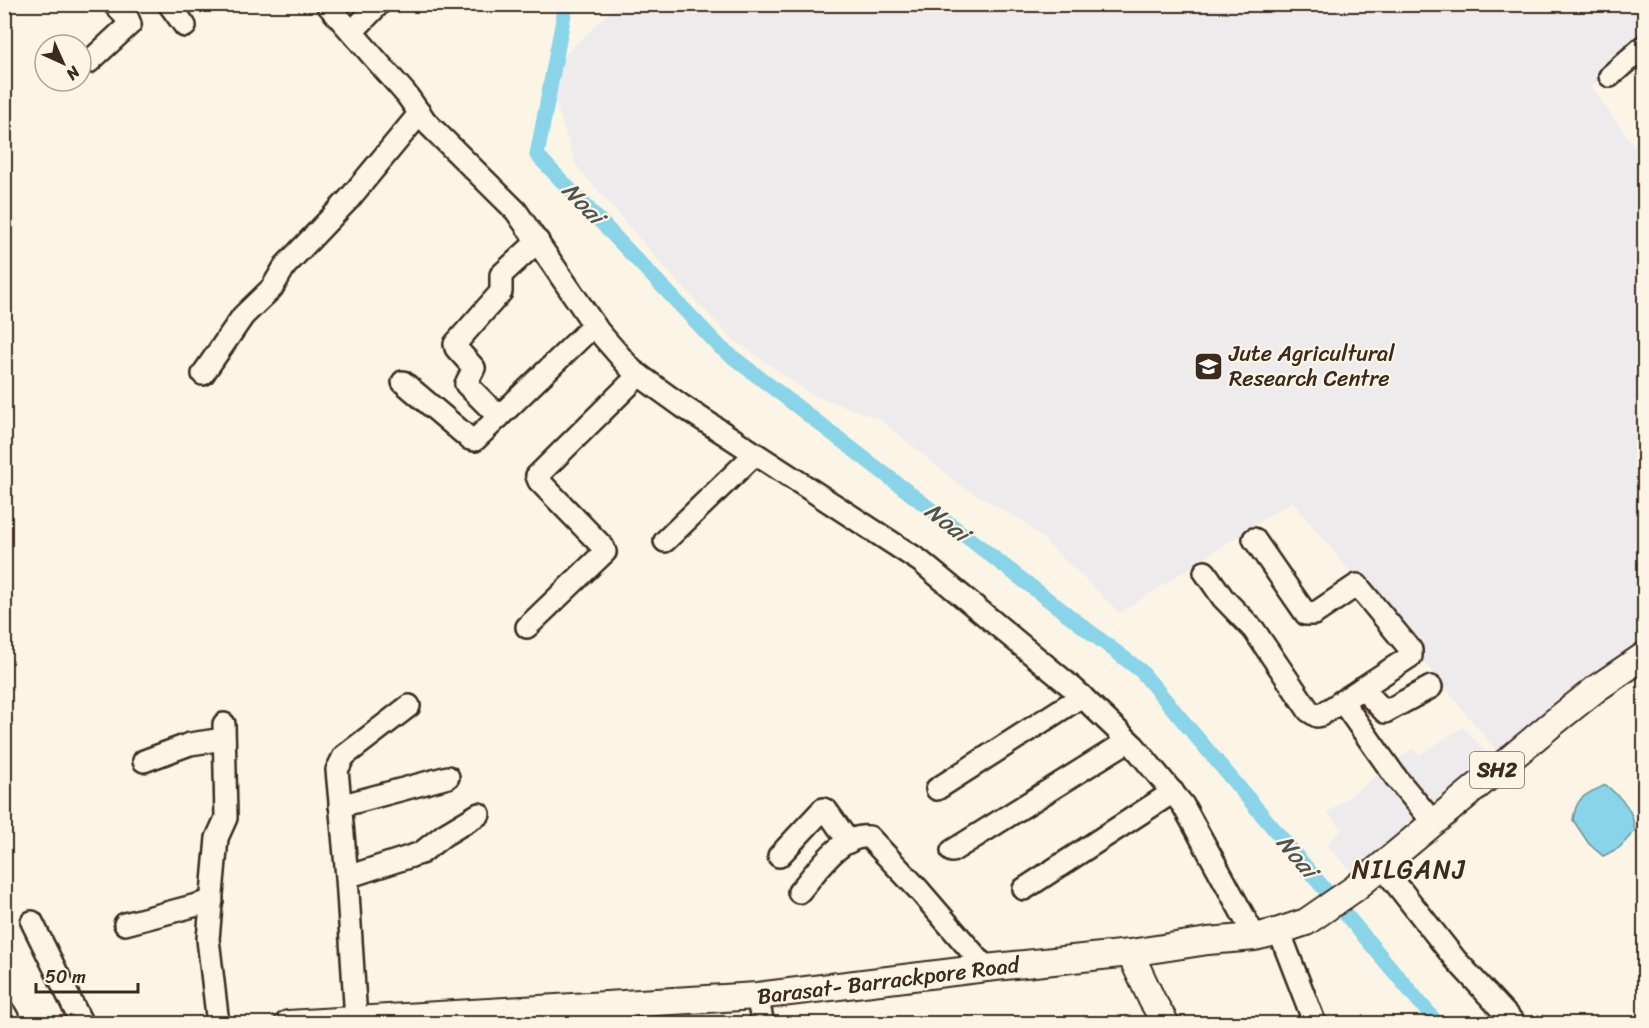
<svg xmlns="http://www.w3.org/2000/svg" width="1649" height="1028" font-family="Sriracha,sans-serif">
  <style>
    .built { fill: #edebec }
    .water { fill: #89d4e9; stroke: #6a9098; stroke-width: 1.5 }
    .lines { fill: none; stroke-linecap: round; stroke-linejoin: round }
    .canal { stroke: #89d4e9; stroke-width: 15 }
    .minor-casing { stroke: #3b2a1e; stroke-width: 26 }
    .major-casing { stroke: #3b2a1e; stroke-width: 30 }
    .minor { stroke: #fcf5e5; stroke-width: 21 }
    .major { stroke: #fcf5e5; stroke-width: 26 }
    .labels { text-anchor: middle; stroke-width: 4.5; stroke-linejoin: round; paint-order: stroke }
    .shield { fill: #fcf5e5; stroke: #75675a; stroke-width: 1.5 }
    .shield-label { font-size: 21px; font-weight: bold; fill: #3b2a1e }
    .poi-label { font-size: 22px; fill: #3b2a1e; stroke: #fcf5e5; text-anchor: start }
    .street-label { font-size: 22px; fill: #3b2a1e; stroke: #fcf5e5 }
    .water-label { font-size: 24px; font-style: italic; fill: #4e5451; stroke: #fcf5e5 }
    .quarter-label { font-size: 26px; letter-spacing: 1.5px; fill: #3b2a1e; stroke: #fcf5e5 }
  </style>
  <rect width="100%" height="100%" fill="#fcf5e5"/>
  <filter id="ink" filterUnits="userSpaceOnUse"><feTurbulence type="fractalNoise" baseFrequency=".0167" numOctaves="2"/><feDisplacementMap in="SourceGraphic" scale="12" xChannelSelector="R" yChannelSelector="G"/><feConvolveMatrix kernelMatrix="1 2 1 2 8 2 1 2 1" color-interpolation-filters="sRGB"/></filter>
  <g filter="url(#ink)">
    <g class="built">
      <polygon points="617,5 1644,5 1644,40 1591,86 1644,160 1644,653 1503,759 1292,501 1120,613 1026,523 960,485 879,419 811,394 731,338 671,275 576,165 546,73"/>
      <polygon points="1463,727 1497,764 1351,871 1326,845 1342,829 1327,813 1412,749 1419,755"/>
    </g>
    <path class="water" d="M1606,785C1624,801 1632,807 1635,831L1619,848L1603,856L1589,844L1573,820C1576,796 1586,794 1606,785Z"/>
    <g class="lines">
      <polyline class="canal" points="566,4 537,155 721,348 1141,671 1438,1024"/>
      <defs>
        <g id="minor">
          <polyline points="169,4 185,26"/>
          <polyline points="327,4 406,94 426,122 516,211 599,332 632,370 682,406 920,561 1074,689 1134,746 1183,805 1255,937"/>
          <polyline points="352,32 379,4"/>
          <polyline points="89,62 130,24 128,19 114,4"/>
          <polyline points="1610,76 1644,46"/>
          <polyline points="203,374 243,316 272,288 285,266 349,199 420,113"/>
          <polyline points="403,382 470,439 475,440 594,325"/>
          <polyline points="499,417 466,384 474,368 456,348 455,344 501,292 501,275 538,241"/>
          <polyline points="665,541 755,454"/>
          <polyline points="1205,572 1223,598 1254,630 1309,711 1317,716 1321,715 1411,656 1411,650 1357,585 1314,614 1306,614 1254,539"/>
          <polyline points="527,627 605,552 603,547 539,481 537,476 639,375"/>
          <polyline points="1362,688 1385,712 1431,687"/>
          <polyline points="1342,701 1397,779 1434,823"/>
          <polyline points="144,761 190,744 224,739"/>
          <polyline points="937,789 1082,696"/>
          <polyline points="340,806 448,777"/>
          <polyline points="952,851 1128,741"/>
          <polyline points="779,856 823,809 827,811 849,842"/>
          <polyline points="1382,866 1455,959 1515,1024"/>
          <polyline points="347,877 421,853 444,835 479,814"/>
          <polyline points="1024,889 1173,792"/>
          <path d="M799,892C815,874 841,833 869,837L918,889L986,968"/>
          <polyline points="32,922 82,1024"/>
          <polyline points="125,924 212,901"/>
          <polyline points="1279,931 1315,1024"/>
          <polyline points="757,996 763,1024"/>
          <polyline points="4,1012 11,1024"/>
          <polyline points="356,1020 347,877 337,770 344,756 409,706"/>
          <polyline points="218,1024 208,939 217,838 226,818 224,724"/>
        </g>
        <g id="major">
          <polyline points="1130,953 1152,1000 1166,1024"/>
          <polyline points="288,1024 757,996 986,968 1130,953 1208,941 1255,937 1279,931 1306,922 1354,889 1553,723 1597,688 1644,656"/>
        </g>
      </defs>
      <use href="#minor" class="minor-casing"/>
      <use href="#major" class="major-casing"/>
      <use href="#minor" class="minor"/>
      <use href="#major" class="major"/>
    </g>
  </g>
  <defs>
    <symbol id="university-square" viewBox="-11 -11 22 22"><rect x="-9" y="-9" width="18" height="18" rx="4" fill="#3b2a1e" stroke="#fcf5e5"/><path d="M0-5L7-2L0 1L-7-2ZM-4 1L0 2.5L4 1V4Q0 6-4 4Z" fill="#fff"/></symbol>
  </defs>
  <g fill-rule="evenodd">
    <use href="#university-square" x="1192" y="350" width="33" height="33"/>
  </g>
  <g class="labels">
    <rect class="shield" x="1470" y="752" width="54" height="36" rx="4.5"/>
    <g class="shield-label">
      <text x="1497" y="777">SH2</text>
    </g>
    <g class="poi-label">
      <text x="1229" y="361">Jute Agricultural<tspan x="1229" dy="25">Research Centre</tspan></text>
    </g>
    <g class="street-label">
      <text transform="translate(888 980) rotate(-7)" y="8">Barasat- Barrackpore Road</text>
    </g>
    <g class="water-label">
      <text transform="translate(583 203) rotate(46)" y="8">Noai</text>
      <text transform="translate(947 522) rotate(38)" y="8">Noai</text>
      <text transform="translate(1297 856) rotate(50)" y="8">Noai</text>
    </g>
    <g class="quarter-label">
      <text x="1409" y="878">NILGANJ</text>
    </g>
  </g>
  <rect width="1649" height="1028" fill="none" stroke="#fcf5e5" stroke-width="24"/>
  <rect x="12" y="12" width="1625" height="1004" fill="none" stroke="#3b2a1e" stroke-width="2" filter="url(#ink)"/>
  <g transform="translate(63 63) rotate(135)"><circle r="28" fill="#fcf5e5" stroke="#afa495" stroke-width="1.5"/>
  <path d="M0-4.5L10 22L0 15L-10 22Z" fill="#3b2a1e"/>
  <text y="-9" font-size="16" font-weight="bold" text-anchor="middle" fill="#3b2a1e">N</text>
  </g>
  <path d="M36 983v9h102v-9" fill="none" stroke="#3b2a1e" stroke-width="3"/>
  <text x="45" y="983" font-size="18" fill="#3b2a1e" stroke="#fcf5e5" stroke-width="4.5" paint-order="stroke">50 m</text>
</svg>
